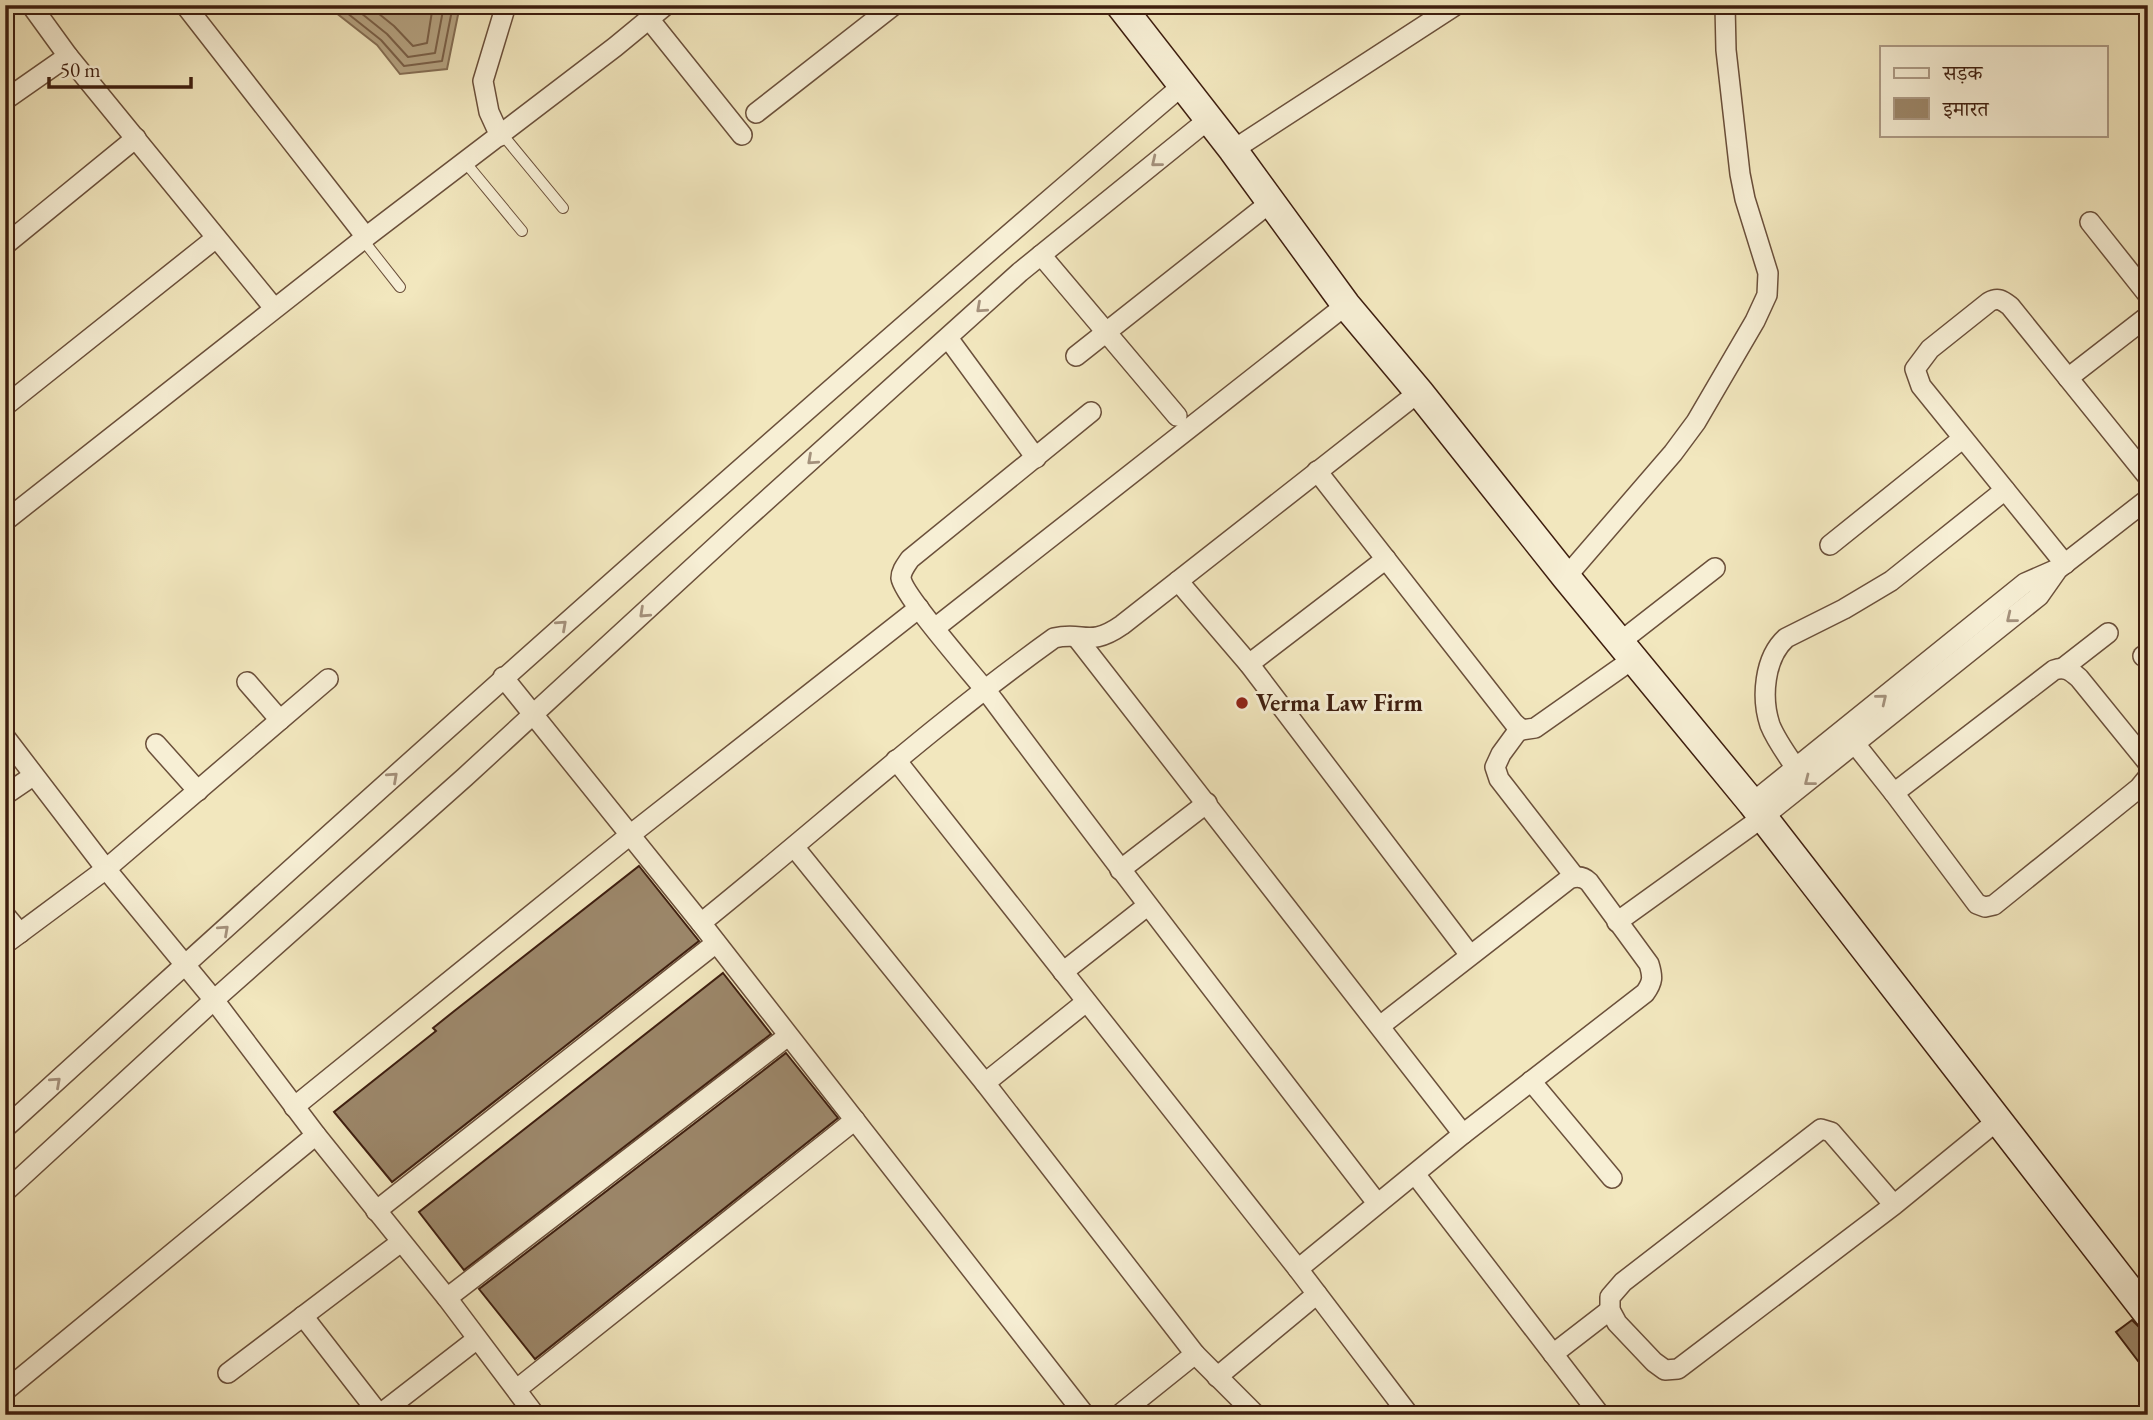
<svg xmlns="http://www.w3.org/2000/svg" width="2153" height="1420" font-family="'EB Garamond','Noto Serif Devanagari',serif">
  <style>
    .water { fill: #b5a382; stroke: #856e54; stroke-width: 2 }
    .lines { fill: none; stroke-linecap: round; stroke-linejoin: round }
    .shore { stroke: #7a6048; stroke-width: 2 }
    .building { fill: #9c876a; stroke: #3e1e0f; stroke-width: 2 }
    .lane-casing { stroke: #6b503b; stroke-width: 12 }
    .street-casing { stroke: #6b503b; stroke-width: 22 }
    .secondary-casing { stroke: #3e1e0f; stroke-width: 31 }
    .lane { stroke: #f7efd5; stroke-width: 10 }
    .street { stroke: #f7efd5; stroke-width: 19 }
    .secondary { stroke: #f7efd5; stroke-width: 28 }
    .oneway { stroke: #a4917c }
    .poi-dot { fill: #8f2418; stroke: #f7efd5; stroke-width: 2.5 }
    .labels { text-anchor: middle; stroke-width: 6; stroke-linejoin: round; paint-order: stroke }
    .poi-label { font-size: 24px; font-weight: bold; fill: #3e1e0f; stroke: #f7efd5; text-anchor: start }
  </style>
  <rect width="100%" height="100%" fill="#f2e7be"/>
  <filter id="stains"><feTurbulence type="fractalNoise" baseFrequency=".00286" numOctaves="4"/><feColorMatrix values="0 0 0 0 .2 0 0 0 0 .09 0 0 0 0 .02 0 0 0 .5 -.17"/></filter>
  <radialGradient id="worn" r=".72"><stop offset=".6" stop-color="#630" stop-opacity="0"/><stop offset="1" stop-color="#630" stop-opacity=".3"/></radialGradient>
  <polygon class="water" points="326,5 460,5 447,69 400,74 377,45"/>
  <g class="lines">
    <g class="shore">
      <polyline points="337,5 381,40 404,66 442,61 453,5"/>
      <polyline points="351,5 387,34 408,57 435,53 444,5"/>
      <polyline points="368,5 394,26 413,46 427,43 433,5"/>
    </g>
  </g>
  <g class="building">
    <polygon points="639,866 699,941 392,1182 334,1112 436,1031 433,1028 453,1012"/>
    <polygon points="723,973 771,1034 464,1270 419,1212"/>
    <polygon points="786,1053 838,1118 535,1359 479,1289"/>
    <polygon points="2132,1320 2141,1329 2148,1330 2148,1354 2138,1361 2116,1332"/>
  </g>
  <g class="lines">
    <defs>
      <g id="lane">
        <polyline points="502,134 563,208"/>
        <polyline points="465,162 522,231"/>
        <polyline points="363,240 400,287"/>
      </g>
      <g id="street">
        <polyline points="31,5 68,56 274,308"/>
        <polyline points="185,5 366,237"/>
        <polyline points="649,19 742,135"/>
        <polyline points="5,100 68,56"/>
        <polyline points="756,113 894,5"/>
        <polyline points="500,136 489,112 483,81 506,5"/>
        <polyline points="1233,150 1456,5"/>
        <polyline points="2090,222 2148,295"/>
        <polyline points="5,245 136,138"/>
        <polyline points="1041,255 1177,416"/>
        <polyline points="948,338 1036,458"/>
        <polyline points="1076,356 1271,202"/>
        <polyline points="2068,378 2148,316"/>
        <polyline points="5,406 216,238"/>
        <path d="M1091,412L910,559C906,565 901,571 901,578C903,596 978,680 994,701C1120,870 1248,1036 1377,1203"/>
        <polyline points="1317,471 1514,723 1522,730 1535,728 1633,659"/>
        <polyline points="5,521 366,237 615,47 666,5"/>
        <polyline points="1830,545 1962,439"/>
        <path d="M2065,564L1921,386L1915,369L1930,349L1989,302C1998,297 2002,300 2010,306L2148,477"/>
        <polyline points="1566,577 1673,453 1696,422 1755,321 1767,295 1768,273 1745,199 1740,174 1726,50 1725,5"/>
        <polyline points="1178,581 1249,664 1470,955"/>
        <polyline points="935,628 1346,305"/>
        <polyline points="1077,638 1463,1134"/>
        <polyline points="1620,642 1715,568"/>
        <polyline points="2143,656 2148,653"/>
        <polyline points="1249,664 1386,559"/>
        <polyline points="2063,668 2108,633"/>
        <polyline points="503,677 701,923 1085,1415"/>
        <polyline points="247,682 280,720"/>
        <polyline points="1520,728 1501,754 1495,767 1499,779 1575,877"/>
        <path d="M1844,730L1894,793L2054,670C2065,666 2071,671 2079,678L2148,763"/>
        <polyline points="5,737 106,869 214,1000 316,1135 447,1298 535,1415"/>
        <polyline points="156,744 198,791"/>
        <polyline points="896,760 1298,1269 1409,1415"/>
        <path d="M1796,768C1787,755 1776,740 1770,725C1761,698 1764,658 1786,638L1844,609L1891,581L2005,490"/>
        <polyline points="1894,793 1977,904 1985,907 1994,905 2139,788 2148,777"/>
        <polyline points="5,795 33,776"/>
        <polyline points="1752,803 2025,583 2057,569"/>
        <polyline points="795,848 985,1083 1195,1354 1256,1415"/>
        <polyline points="1120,870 1207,803"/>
        <polyline points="5,915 20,933"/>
        <polyline points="1617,922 1763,817 2039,596 2058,569 2148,499"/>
        <path d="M701,923C819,828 931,726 1054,638C1084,631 1089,648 1122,625L1419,392"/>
        <polyline points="5,944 106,869 328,679"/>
        <polyline points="1063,972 1147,906"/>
        <polyline points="1531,1081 1612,1178"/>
        <polyline points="985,1083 1086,1002"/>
        <polyline points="294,1107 630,835 919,608"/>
        <path d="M5,1128C393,775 784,425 1183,85"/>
        <polyline points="1415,1174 1600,1415"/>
        <polyline points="5,1192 214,1000 465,777 738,526 1020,272 1209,119"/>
        <polyline points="1894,1205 1831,1132 1821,1129 1623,1282 1610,1297 1610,1310 1617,1323 1654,1362 1665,1370 1678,1369 1894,1205 1998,1120"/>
        <polyline points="376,1211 716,943"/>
        <path d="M1298,1269L1463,1134L1645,993C1653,982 1653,977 1649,964L1589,882C1583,876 1576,876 1569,879L1380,1026"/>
        <polyline points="447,1298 788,1036"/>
        <polyline points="303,1316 379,1414"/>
        <polyline points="1553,1354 1610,1310"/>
        <polyline points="228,1373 401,1242"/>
        <polyline points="1217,1377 1317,1294"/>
        <polyline points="517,1389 855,1120"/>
        <polyline points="5,1391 316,1135"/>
        <polyline points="379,1415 477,1339"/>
        <polyline points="1119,1415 1195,1354"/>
      </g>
      <polyline id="secondary" points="1120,5 1233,150 1346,305 1419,392 1566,577 1752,803 2148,1314"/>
    </defs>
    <use href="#lane" class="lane-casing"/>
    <use href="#street" class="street-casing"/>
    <use href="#secondary" class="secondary-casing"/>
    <use href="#lane" class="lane"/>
    <use href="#street" class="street"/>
    <use href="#secondary" class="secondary"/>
  </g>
  <defs><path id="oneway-chevron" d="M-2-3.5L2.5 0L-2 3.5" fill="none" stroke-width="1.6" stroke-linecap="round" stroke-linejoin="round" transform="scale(1.75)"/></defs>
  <g class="oneway">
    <use href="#oneway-chevron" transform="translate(1156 162) rotate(141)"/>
    <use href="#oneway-chevron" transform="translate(981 308) rotate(138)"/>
    <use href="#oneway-chevron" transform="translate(812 460) rotate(138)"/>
    <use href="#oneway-chevron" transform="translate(644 613) rotate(137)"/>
    <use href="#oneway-chevron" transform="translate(2011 618) rotate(141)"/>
    <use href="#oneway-chevron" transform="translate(562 625) rotate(-42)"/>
    <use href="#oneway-chevron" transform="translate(1882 699) rotate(-39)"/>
    <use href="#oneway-chevron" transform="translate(393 777) rotate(-42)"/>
    <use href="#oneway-chevron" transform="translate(1809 781) rotate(142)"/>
    <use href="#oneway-chevron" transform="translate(224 930) rotate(-42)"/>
    <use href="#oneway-chevron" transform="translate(56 1082) rotate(-42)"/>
  </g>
  <circle class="poi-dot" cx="1242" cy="703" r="7"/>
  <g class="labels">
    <g class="poi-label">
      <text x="1256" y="711">Verma Law Firm</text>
    </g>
  </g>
  <rect width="2153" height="1420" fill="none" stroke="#f2e7be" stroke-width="28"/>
  <rect x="7" y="7" width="2139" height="1406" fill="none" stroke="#3e1e0f" stroke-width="3.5"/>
  <rect x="14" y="14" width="2125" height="1392" fill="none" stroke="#3e1e0f" stroke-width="2"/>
  <rect x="1880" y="46" width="228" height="91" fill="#f7efd5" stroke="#ad9b86" stroke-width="2"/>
  <rect x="1894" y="68" width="35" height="10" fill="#f7efd5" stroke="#ad9b86" stroke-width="2"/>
  <text x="1943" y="80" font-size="21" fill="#3e1e0f">सड़क</text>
  <rect x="1894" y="98" width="35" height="21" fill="#9c876a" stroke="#ad9b86" stroke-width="2"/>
  <text x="1943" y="116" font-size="21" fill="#3e1e0f">इमारत</text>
  <path d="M49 77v10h142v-10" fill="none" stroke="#3e1e0f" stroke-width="3.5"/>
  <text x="60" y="77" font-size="21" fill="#3e1e0f" stroke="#f7efd5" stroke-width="5" paint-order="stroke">50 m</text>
  <rect width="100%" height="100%" filter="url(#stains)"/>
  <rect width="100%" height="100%" fill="url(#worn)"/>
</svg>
